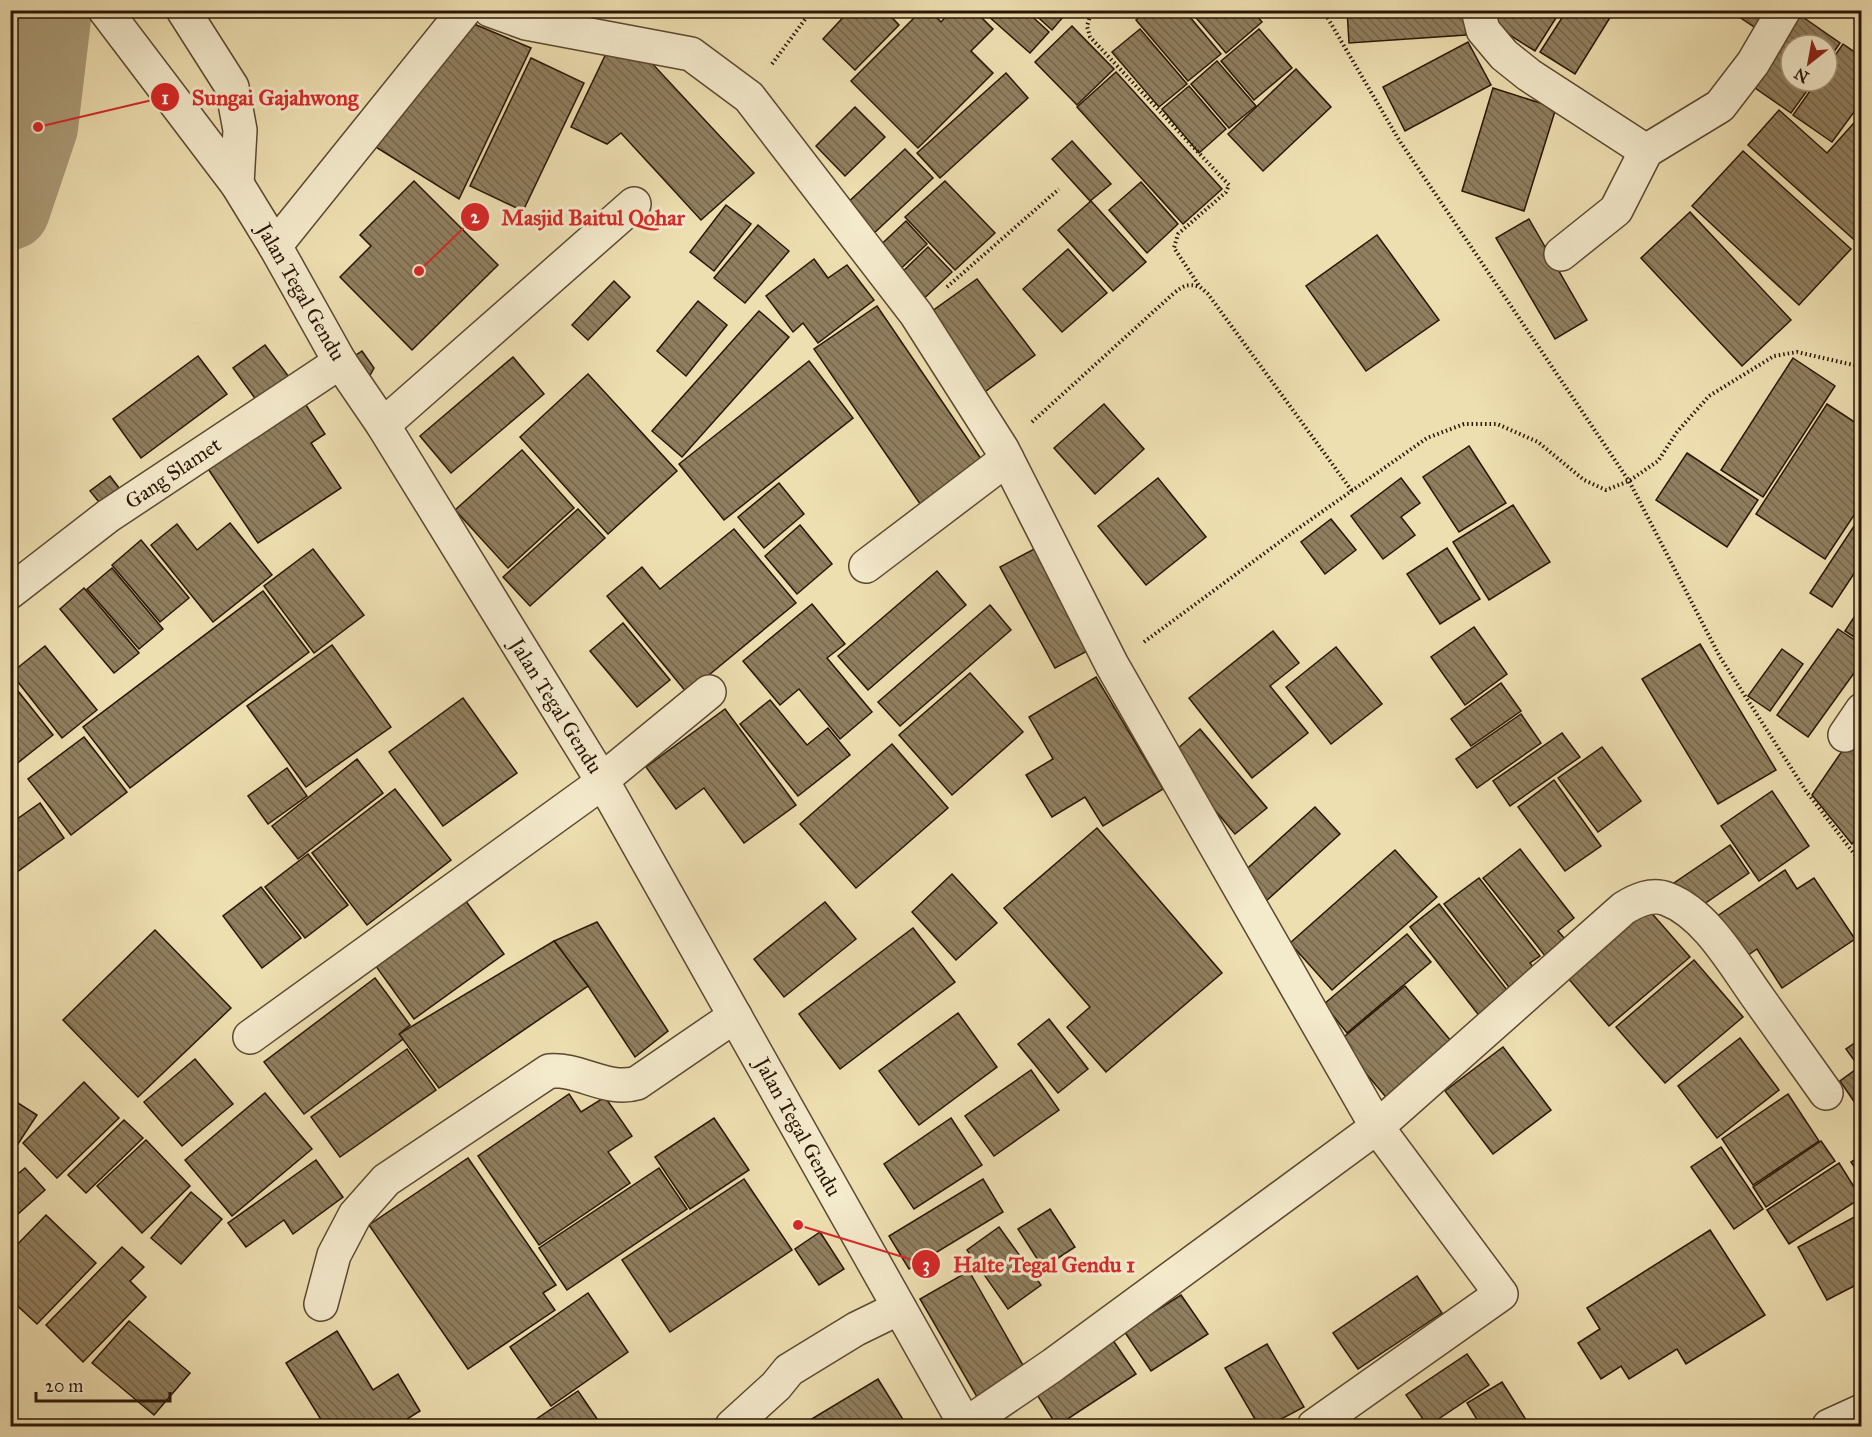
<svg xmlns="http://www.w3.org/2000/svg" width="1872" height="1437" font-family="'IM FELL Great Primer',serif">
  <style>
    .lines { fill: none; stroke-linecap: round; stroke-linejoin: round }
    .river { stroke: #ab9b77; stroke-width: 80 }
    .building { fill: url(#building-back-hatch); stroke: #2a1606; stroke-width: 1.5 }
    .minor-casing { stroke: #5b4831; stroke-width: 36 }
    .path { stroke: #2a1606; stroke-width: 4; stroke-dasharray: 1.5 3; stroke-linecap: butt }
    .minor { stroke: #f4eacc; stroke-width: 33 }
    .labels { text-anchor: middle; stroke-width: 6; stroke-linejoin: round; paint-order: stroke }
    .street-label { font-size: 21px; fill: #2a1606; stroke: #f4eacc }
    .leader { fill: none; stroke: #d62828; stroke-width: 2 }
    .callout-dot { fill: #d62828; stroke: #f4eacc; stroke-width: 2 }
    .mark-label { font-size: 18px; text-anchor: middle; font-weight: bold; fill: #fff }
    .callout-label { font-size: 22px; text-anchor: middle; font-weight: bold; fill: #d62828; stroke: #f4eacc; stroke-width: 6; stroke-linejoin: round; paint-order: stroke }
  </style>
  <defs>
    <pattern id="building-back-hatch" width="6" height="6" patternUnits="userSpaceOnUse" patternTransform="scale(1.5)"><rect width="6" height="6" fill="#907f5f"/><path d="M-1 5l2 2M0 0l6 6M5-1l2 2" fill="none" stroke="#76674c"/></pattern>
  </defs>
  <rect width="100%" height="100%" fill="#eedfb1"/>
  <filter id="stains"><feTurbulence type="fractalNoise" baseFrequency=".00333" numOctaves="4"/><feColorMatrix values="0 0 0 0 .2 0 0 0 0 .09 0 0 0 0 .02 0 0 0 .5 -.17"/></filter>
  <radialGradient id="worn" r=".72"><stop offset=".6" stop-color="#630" stop-opacity="0"/><stop offset="1" stop-color="#630" stop-opacity=".3"/></radialGradient>
  <g class="lines">
    <polyline class="river" points="10,210 38,127 52,10"/>
  </g>
  <g class="building">
    <polygon points="850,10 885,10 899,25 855,70 823,39"/>
    <polygon points="922,10 930,10 941,22 952,10 974,10 993,29 971,51 993,73 918,148 851,81"/>
    <polygon points="991,10 1025,10 1049,32 1030,53 987,15"/>
    <polygon points="1030,10 1069,10 1052,30"/>
    <polygon points="1147,10 1184,10 1221,54 1188,81 1136,20"/>
    <polygon points="1192,10 1252,10 1262,22 1226,53 1191,12"/>
    <polygon points="1347,10 1464,10 1466,35 1349,43"/>
    <polygon points="1492,10 1561,10 1535,51 1486,20"/>
    <polygon points="1567,10 1601,10 1611,16 1575,74 1540,52"/>
    <polygon points="1729,10 1773,10 1760,31"/>
    <polygon points="1797,13 1840,43 1827,62 1827,45 1791,45 1791,81 1814,81 1791,113 1748,83"/>
    <polygon points="467,21 531,48 459,199 371,144"/>
    <polygon points="1072,26 1114,69 1077,105 1035,62"/>
    <polygon points="1140,29 1187,84 1159,107 1112,52"/>
    <polygon points="1259,29 1292,68 1254,100 1221,61"/>
    <polygon points="612,41 648,59 754,173 701,220 621,133 607,144 571,127"/>
    <polygon points="1468,42 1491,85 1405,131 1383,87"/>
    <polygon points="1843,44 1862,57 1862,101 1832,142 1793,115 1817,81 1827,81 1827,67"/>
    <polygon points="531,58 584,83 523,211 470,186"/>
    <polygon points="1217,61 1256,106 1229,128 1191,84"/>
    <polygon points="1296,69 1331,107 1263,171 1228,134"/>
    <polygon points="1116,72 1222,189 1183,224 1077,107"/>
    <polygon points="1006,73 1028,98 940,178 917,153"/>
    <polygon points="1189,86 1226,129 1199,153 1162,109"/>
    <polygon points="1493,88 1556,108 1524,211 1462,191"/>
    <polygon points="855,107 885,137 845,176 816,146"/>
    <polygon points="1779,110 1827,153 1862,114 1862,243 1860,245 1748,145"/>
    <polygon points="1072,141 1111,184 1090,201 1052,159"/>
    <polygon points="905,149 933,178 871,236 843,207"/>
    <polygon points="1743,151 1851,249 1799,305 1692,206"/>
    <polygon points="414,181 498,265 412,350 340,277 371,246 360,235"/>
    <polygon points="945,181 995,233 955,270 905,217"/>
    <polygon points="1141,182 1178,224 1147,253 1109,210"/>
    <polygon points="1091,201 1146,262 1113,291 1058,230"/>
    <polygon points="726,205 751,224 714,271 690,252"/>
    <polygon points="1690,212 1791,320 1742,366 1641,258"/>
    <polygon points="1529,219 1587,320 1555,339 1496,238"/>
    <polygon points="906,221 927,244 892,277 871,254"/>
    <polygon points="758,225 789,251 745,303 714,278"/>
    <polygon points="1377,235 1439,320 1366,371 1306,286"/>
    <polygon points="928,247 952,272 916,306 893,281"/>
    <polygon points="1068,249 1107,293 1062,332 1023,289"/>
    <polygon points="814,259 828,278 847,265 874,300 818,343 803,323 793,332 766,296"/>
    <polygon points="977,279 1035,355 978,397 921,319"/>
    <polygon points="614,281 630,297 588,340 572,325"/>
    <polygon points="698,301 727,325 686,376 657,351"/>
    <polygon points="877,306 988,469 925,511 814,349"/>
    <polygon points="759,311 789,337 682,457 652,431"/>
    <polygon points="265,345 289,377 257,401 233,368"/>
    <polygon points="362,351 374,368 368,379 350,359"/>
    <polygon points="198,356 227,394 141,458 113,419"/>
    <polygon points="513,357 544,394 451,473 420,436"/>
    <polygon points="1793,358 1835,386 1763,497 1721,470"/>
    <polygon points="809,361 853,418 724,520 679,464"/>
    <polygon points="588,374 677,471 608,534 520,437"/>
    <polygon points="300,396 325,434 311,443 341,488 258,543 202,460"/>
    <polygon points="1104,404 1144,449 1095,494 1054,448"/>
    <polygon points="1827,404 1862,427 1862,503 1825,559 1756,514"/>
    <polygon points="1469,446 1506,503 1459,532 1423,477"/>
    <polygon points="522,450 574,508 508,568 455,510"/>
    <polygon points="1687,453 1758,500 1727,547 1656,500"/>
    <polygon points="110,476 126,497 107,512 90,491"/>
    <polygon points="1158,478 1206,537 1146,585 1098,526"/>
    <polygon points="1401,478 1420,503 1401,517 1415,535 1383,559 1351,516"/>
    <polygon points="779,483 804,514 764,548 738,517"/>
    <polygon points="1513,505 1550,562 1489,600 1453,542"/>
    <polygon points="578,509 605,538 530,606 503,577"/>
    <polygon points="1862,514 1862,577 1855,572 1832,607 1810,593"/>
    <polygon points="1331,519 1356,550 1325,574 1301,542"/>
    <polygon points="230,523 272,575 213,622 151,545 177,524 197,550"/>
    <polygon points="800,525 832,564 797,594 765,556"/>
    <polygon points="734,529 796,603 687,693 607,596 642,567 660,589"/>
    <polygon points="141,540 189,598 160,622 112,565"/>
    <polygon points="1038,547 1093,648 1055,668 1000,567"/>
    <polygon points="1447,548 1480,599 1440,624 1407,574"/>
    <polygon points="313,549 364,615 314,653 264,586"/>
    <polygon points="112,568 163,629 139,649 87,589"/>
    <polygon points="937,571 966,605 868,690 838,656"/>
    <polygon points="84,588 139,653 114,673 60,609"/>
    <polygon points="263,591 309,652 130,788 83,727"/>
    <polygon points="812,604 845,644 827,658 872,712 840,739 799,689 780,705 743,661"/>
    <polygon points="990,605 1011,630 900,726 878,702"/>
    <polygon points="1862,605 1862,642 1845,631"/>
    <polygon points="623,623 670,680 637,707 590,651"/>
    <polygon points="1474,627 1507,674 1465,705 1431,657"/>
    <polygon points="1838,629 1862,645 1862,662 1808,737 1777,715"/>
    <polygon points="1273,631 1299,663 1270,686 1308,733 1252,778 1189,698"/>
    <polygon points="1700,644 1776,770 1718,804 1642,679"/>
    <polygon points="332,645 391,727 306,787 247,706"/>
    <polygon points="45,646 97,710 62,738 11,673"/>
    <polygon points="1336,647 1382,704 1331,744 1286,687"/>
    <polygon points="1782,649 1803,664 1770,711 1748,696"/>
    <polygon points="970,673 1023,732 952,795 899,735"/>
    <polygon points="1096,677 1163,789 1103,826 1085,797 1052,817 1026,775 1053,759 1029,717"/>
    <polygon points="10,681 53,735 10,769"/>
    <polygon points="1501,683 1521,711 1471,746 1451,719"/>
    <polygon points="463,698 517,773 443,826 389,752"/>
    <polygon points="770,700 807,745 828,728 850,755 798,796 740,724"/>
    <polygon points="725,709 796,805 744,843 704,788 676,809 646,767"/>
    <polygon points="1521,714 1541,743 1477,788 1456,759"/>
    <polygon points="1200,729 1267,808 1235,834 1169,756"/>
    <polygon points="1562,733 1580,757 1510,806 1493,781"/>
    <polygon points="84,737 127,792 71,835 28,779"/>
    <polygon points="1851,738 1862,745 1862,830 1852,844 1812,795"/>
    <polygon points="892,744 948,808 856,888 800,824"/>
    <polygon points="1602,747 1641,801 1598,832 1558,778"/>
    <polygon points="357,759 383,793 298,859 272,826"/>
    <polygon points="287,768 307,796 268,824 248,796"/>
    <polygon points="1554,780 1601,846 1565,871 1518,807"/>
    <polygon points="395,789 451,860 367,925 312,853"/>
    <polygon points="1772,791 1809,846 1759,881 1721,826"/>
    <polygon points="40,803 64,838 10,877 10,824"/>
    <polygon points="1315,807 1340,834 1265,902 1240,875"/>
    <polygon points="1097,828 1222,973 1106,1072 1067,1027 1090,1007 1004,908"/>
    <polygon points="1730,845 1749,873 1694,911 1674,883"/>
    <polygon points="1520,849 1574,918 1558,931 1566,940 1546,957 1483,878"/>
    <polygon points="1395,850 1437,897 1332,990 1290,943"/>
    <polygon points="308,854 348,905 305,938 265,887"/>
    <polygon points="1785,870 1797,889 1814,878 1855,939 1782,988 1757,949 1741,960 1713,919"/>
    <polygon points="952,874 997,923 956,960 912,912"/>
    <polygon points="1479,878 1540,956 1530,963 1540,976 1515,995 1444,904"/>
    <polygon points="261,887 301,938 262,968 223,916"/>
    <polygon points="460,893 504,954 414,1019 370,958"/>
    <polygon points="825,902 856,939 784,997 754,959"/>
    <polygon points="1439,904 1511,995 1481,1018 1410,927"/>
    <polygon points="1648,909 1690,957 1609,1026 1568,978"/>
    <polygon points="597,922 668,1031 635,1057 588,986 554,941"/>
    <polygon points="913,928 955,982 840,1069 799,1014"/>
    <polygon points="155,930 231,1008 138,1097 63,1020"/>
    <polygon points="1407,934 1431,962 1347,1033 1324,1004"/>
    <polygon points="554,941 588,986 439,1088 399,1034"/>
    <polygon points="1694,960 1743,1017 1665,1083 1616,1027"/>
    <polygon points="375,978 410,1025 399,1034 403,1039 304,1114 264,1062"/>
    <polygon points="1405,986 1456,1047 1390,1102 1339,1041"/>
    <polygon points="958,1013 997,1067 919,1125 879,1071"/>
    <polygon points="1049,1019 1088,1069 1058,1093 1018,1044"/>
    <polygon points="1740,1038 1779,1090 1717,1138 1678,1086"/>
    <polygon points="1862,1038 1862,1103 1857,1106 1840,1081 1859,1067 1846,1049"/>
    <polygon points="1503,1047 1551,1110 1493,1154 1445,1091"/>
    <polygon points="407,1049 436,1090 340,1157 311,1117"/>
    <polygon points="195,1059 233,1104 182,1146 144,1102"/>
    <polygon points="1031,1070 1059,1110 994,1156 965,1116"/>
    <polygon points="84,1082 119,1118 57,1178 23,1143"/>
    <polygon points="265,1093 312,1149 232,1216 185,1160"/>
    <polygon points="569,1094 581,1112 605,1097 632,1136 608,1152 630,1183 539,1245 478,1156"/>
    <polygon points="1788,1094 1819,1141 1753,1185 1722,1139"/>
    <polygon points="10,1098 37,1115 10,1156"/>
    <polygon points="714,1118 749,1170 690,1209 655,1157"/>
    <polygon points="951,1118 982,1165 914,1209 884,1164"/>
    <polygon points="124,1120 143,1138 86,1193 68,1175"/>
    <polygon points="146,1140 190,1186 142,1233 97,1186"/>
    <polygon points="1821,1141 1835,1161 1766,1207 1753,1187"/>
    <polygon points="1721,1147 1763,1209 1734,1229 1691,1167"/>
    <polygon points="1862,1155 1862,1179 1851,1162"/>
    <polygon points="468,1158 556,1285 543,1293 555,1310 468,1369 369,1225"/>
    <polygon points="316,1160 343,1197 293,1234 284,1220 246,1247 228,1223"/>
    <polygon points="1839,1163 1861,1198 1789,1244 1767,1210"/>
    <polygon points="25,1168 45,1190 10,1221 10,1180"/>
    <polygon points="659,1168 687,1209 567,1290 539,1248"/>
    <polygon points="744,1179 792,1250 670,1332 622,1260"/>
    <polygon points="983,1179 1003,1212 909,1269 889,1236"/>
    <polygon points="191,1192 222,1219 181,1264 151,1238"/>
    <polygon points="1050,1209 1075,1247 1043,1268 1018,1229"/>
    <polygon points="1862,1213 1862,1282 1827,1300 1798,1247"/>
    <polygon points="46,1215 96,1263 37,1324 10,1299 10,1252"/>
    <polygon points="999,1227 1041,1285 1008,1309 967,1250"/>
    <polygon points="1710,1230 1765,1315 1686,1364 1677,1349 1629,1379 1621,1366 1601,1379 1578,1343 1600,1329 1587,1308"/>
    <polygon points="820,1232 844,1269 819,1285 795,1249"/>
    <polygon points="122,1247 144,1267 130,1281 146,1297 83,1362 46,1325"/>
    <polygon points="969,1271 1028,1374 980,1402 920,1299"/>
    <polygon points="1417,1276 1442,1313 1358,1369 1333,1333"/>
    <polygon points="588,1293 628,1352 551,1406 510,1347"/>
    <polygon points="1181,1295 1208,1334 1151,1371 1124,1331"/>
    <polygon points="129,1321 190,1373 154,1415 92,1363"/>
    <polygon points="337,1331 373,1390 398,1374 420,1411 396,1426 325,1426 286,1363"/>
    <polygon points="1110,1336 1136,1374 1057,1426 1032,1387"/>
    <polygon points="1267,1344 1304,1407 1268,1426 1259,1426 1225,1368"/>
    <polygon points="1467,1354 1489,1385 1428,1426 1406,1395"/>
    <polygon points="878,1379 907,1426 800,1426"/>
    <polygon points="1502,1382 1530,1426 1481,1426 1467,1403"/>
    <polygon points="578,1391 602,1426 526,1426"/>
  </g>
  <g class="lines">
    <defs>
      <g id="minor">
        <polyline points="105,10 237,184 275,246 340,362 383,425 603,782 966,1426"/>
        <polyline points="183,10 232,87 240,130 237,184"/>
        <polyline points="490,10 526,23 691,54 749,97 916,314 1002,449 1112,665 1377,1127 1501,1294 1314,1426"/>
        <polyline points="1478,10 1483,30 1504,55 1529,75 1646,151"/>
        <polyline points="275,246 465,10"/>
        <polyline points="1561,254 1616,210 1646,151 1720,106 1753,63 1784,10"/>
        <polyline points="383,425 634,204"/>
        <polyline points="866,566 1007,459"/>
        <polyline points="10,592 108,516 340,362"/>
        <polyline points="1845,735 1862,710"/>
        <polyline points="602,780 709,692"/>
        <polyline points="250,1037 603,782"/>
        <path d="M321,1304L334,1255L355,1215L386,1180L549,1071C579,1068 607,1092 637,1083L735,1016"/>
        <path d="M965,1425L1053,1365L1377,1127L1624,908C1637,900 1652,893 1667,899C1707,914 1735,966 1759,999C1782,1031 1804,1062 1826,1093"/>
        <polyline points="732,1426 776,1386 789,1370 856,1329 899,1308"/>
        <polyline points="1829,1426 1862,1411"/>
      </g>
    </defs>
    <use href="#minor" class="minor-casing"/>
    <g class="path">
      <polyline points="1092,10 1087,26 1090,37 1229,185 1226,192 1178,234 1174,248 1200,287 1208,294 1352,491"/>
      <polyline points="1323,10 1399,140 1629,481 1720,657 1806,791 1862,864"/>
      <polyline points="772,64 812,10"/>
      <polyline points="947,287 1059,189"/>
      <path d="M1032,422L1174,293C1183,286 1188,283 1200,287"/>
      <polyline points="1144,642 1296,530 1427,438 1464,424 1497,424 1538,442 1584,480 1606,490 1629,481 1658,461 1677,432 1709,396 1774,356 1797,352 1862,367"/>
    </g>
    <use href="#minor" class="minor"/>
  </g>
  <g class="labels">
    <g class="street-label">
      <text transform="translate(301 292) rotate(60)" y="7">Jalan Tegal Gendu</text>
      <text transform="translate(173 473) rotate(-34)" y="7">Gang Slamet</text>
      <text transform="translate(556 706) rotate(58)" y="7">Jalan Tegal Gendu</text>
      <text transform="translate(798 1127) rotate(61)" y="7">Jalan Tegal Gendu</text>
    </g>
  </g>
  <path class="leader" d="M38 127L165 97M419 271L475 217M798 1225L926 1264"/>
  <g class="callout-dot">
    <circle cx="38" cy="127" r="6"/>
    <circle cx="419" cy="271" r="6"/>
    <circle cx="798" cy="1225" r="6"/>
    <circle cx="165" cy="97" r="15"/>
    <circle cx="475" cy="217" r="15"/>
    <circle cx="926" cy="1264" r="15"/>
  </g>
  <g class="mark-label">
    <text x="165" y="104">1</text>
    <text x="475" y="223">2</text>
    <text x="926" y="1271">3</text>
  </g>
  <g class="callout-label">
    <text x="275" y="105">Sungai Gajahwong</text>
    <text x="593" y="225">Masjid Baitul Qohar</text>
    <text x="1044" y="1272">Halte Tegal Gendu 1</text>
  </g>
  <rect width="1872" height="1437" fill="none" stroke="#eedfb1" stroke-width="36"/>
  <rect x="12" y="12" width="1848" height="1413" fill="none" stroke="#2a1606" stroke-width="3"/>
  <rect x="18" y="18" width="1836" height="1401" fill="none" stroke="#2a1606" stroke-width="1.5"/>
  <g transform="translate(1809 63) rotate(211)"><circle r="28" fill="#f4eacc" stroke="#a3957d" stroke-width="1.5"/>
  <path d="M0-4.5L10 22L0 15L-10 22Z" fill="#8f2418"/>
  <text y="-9" font-size="16" font-weight="bold" text-anchor="middle" fill="#2a1606">N</text>
  </g>
  <path d="M36 1392v9h134v-9" fill="none" stroke="#2a1606" stroke-width="3"/>
  <text x="45" y="1392" font-size="18" fill="#2a1606" stroke="#f4eacc" stroke-width="4.5" paint-order="stroke">20 m</text>
  <rect width="100%" height="100%" filter="url(#stains)"/>
  <rect width="100%" height="100%" fill="url(#worn)"/>
</svg>
